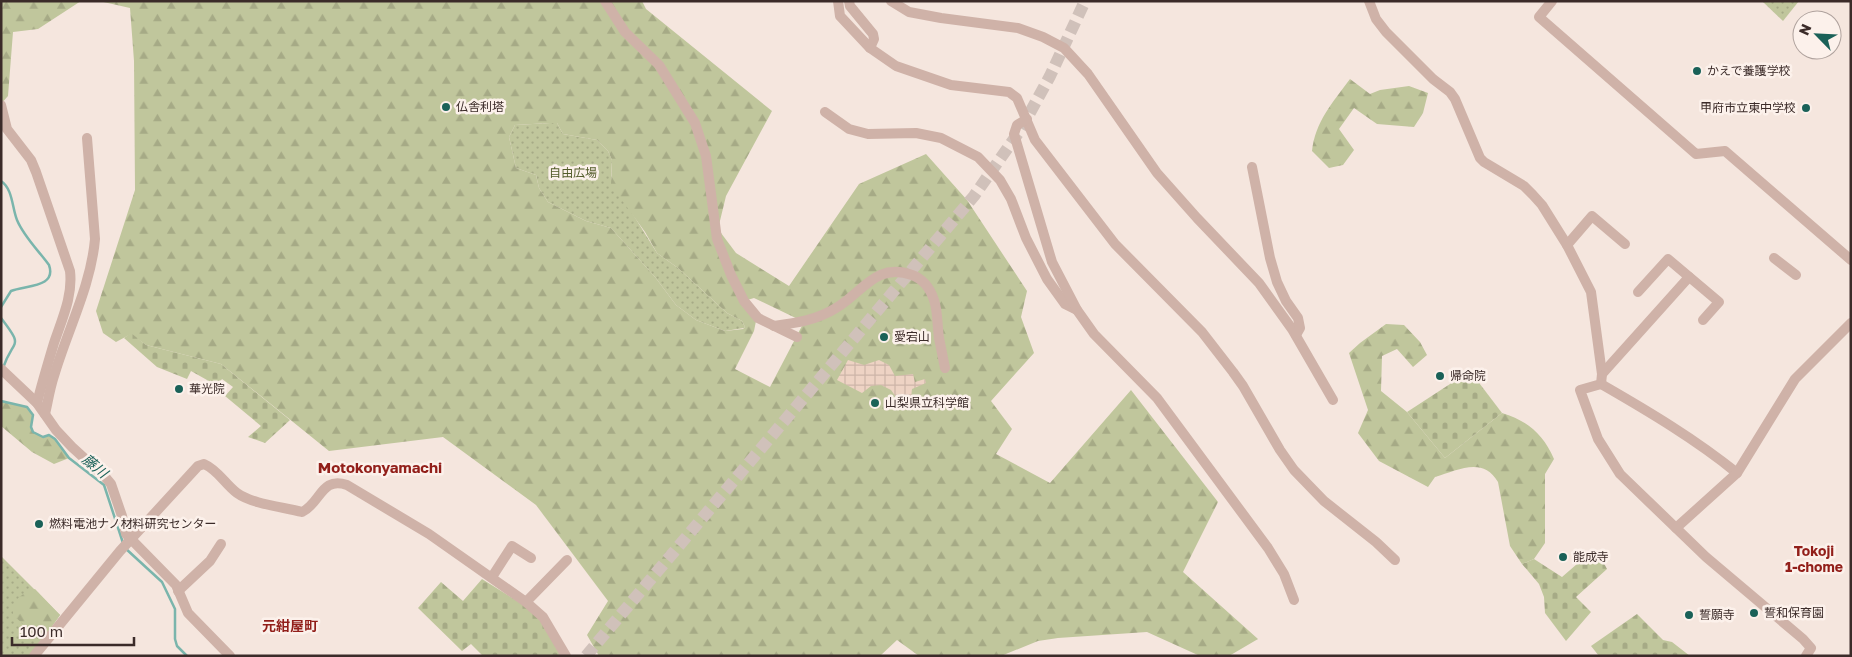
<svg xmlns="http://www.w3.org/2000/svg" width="1852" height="657" font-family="'Golos Text','Noto Sans JP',sans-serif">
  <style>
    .grass { fill: url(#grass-dots) }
    .forest { fill: url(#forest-firs); fill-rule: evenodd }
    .cemetery { fill: url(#cemetery-stones) }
    .plaza { fill: url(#plaza-grid) }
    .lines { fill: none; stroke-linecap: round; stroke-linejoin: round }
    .stream { stroke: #7ab5ac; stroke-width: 2.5 }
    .major-tunnel { stroke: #d0c1ba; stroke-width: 12; stroke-dasharray: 12 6; stroke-linecap: butt }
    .minor { stroke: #cfb2a8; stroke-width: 10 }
    .poi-dot { fill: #1a6158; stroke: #fcf1eb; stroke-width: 2 }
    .labels { text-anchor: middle; stroke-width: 5; stroke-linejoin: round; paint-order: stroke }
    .poi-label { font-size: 12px; fill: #3b2b29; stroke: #fcf1eb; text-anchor: start }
    .park-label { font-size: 12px; fill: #535c2a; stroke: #fcf1eb }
    .water-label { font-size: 14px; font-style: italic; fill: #1a6158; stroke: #fcf1eb }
    .neighbourhood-label { font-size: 14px; font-weight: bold; fill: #921f1a; stroke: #fcf1eb }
    .quarter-label { font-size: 15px; font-weight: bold; fill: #921f1a; stroke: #fcf1eb }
  </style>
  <defs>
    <pattern id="grass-dots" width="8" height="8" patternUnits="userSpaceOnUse" patternTransform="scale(1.25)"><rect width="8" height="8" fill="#c0c69c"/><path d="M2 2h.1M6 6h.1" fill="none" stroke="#a6aa86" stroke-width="1.8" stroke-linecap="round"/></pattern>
    <pattern id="forest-firs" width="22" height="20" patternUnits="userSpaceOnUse" patternTransform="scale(1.25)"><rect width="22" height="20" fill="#c0c69c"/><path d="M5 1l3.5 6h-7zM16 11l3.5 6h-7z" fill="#a6aa86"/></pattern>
    <pattern id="cemetery-stones" width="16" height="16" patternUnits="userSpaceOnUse" patternTransform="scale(1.25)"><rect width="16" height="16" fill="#c0c69c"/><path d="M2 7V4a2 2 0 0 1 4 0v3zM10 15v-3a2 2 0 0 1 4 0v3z" fill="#a6aa86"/></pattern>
    <pattern id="plaza-grid" width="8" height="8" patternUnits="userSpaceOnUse" patternTransform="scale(1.25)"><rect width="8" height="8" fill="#eed3c4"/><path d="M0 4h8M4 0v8" fill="none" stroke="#cdb5a8"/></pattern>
  </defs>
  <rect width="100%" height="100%" fill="#f5e6de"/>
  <g class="grass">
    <polygon points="1762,1 1799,1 1783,21"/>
    <polygon points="550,123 557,123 563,134 597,140 608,151 612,160 611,179 657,253 678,268 727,313 742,321 745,327 744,328 725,331 696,320 676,305 655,277 611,228 586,221 548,202 539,188 536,175 516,168 509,137 515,125"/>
    <polygon points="1,556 60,615 29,656 1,656"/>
  </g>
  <g class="forest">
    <polygon points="1,1 81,1 38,29 13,32 8,96 1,104"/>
    <path d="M99,1H642L646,9L772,111L726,196L718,229L736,253L789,286L859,184L926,154L967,200L1027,291L1021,317L1034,353L991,401L1012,429L996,454L1050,483L1131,390L1218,502L1183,572L1258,639L1229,656H1200L1147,632L1058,638L1038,641L1001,656H919L897,640L880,656H599L587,635L608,601L536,505L443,437L329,451L221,364L146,345L131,334L116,342L103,333L96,311L135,190L134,61L130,8ZM550,123H557L563,134L597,140L608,151L612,160L611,185L645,232L657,253L678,268L727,313L742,321L745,327L743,329L725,331L696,320L676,305L655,277L611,228L586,221L548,202L539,188L536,175L516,168L509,137L515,125ZM754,298L804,322L770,387L735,369L754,331L756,321L744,301Z"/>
    <path d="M1350,79L1370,94L1380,90L1409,86L1428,93L1423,113L1414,127L1377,124L1354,108L1339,129L1354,150L1343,165L1329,168L1312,151C1315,122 1333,102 1350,79Z"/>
    <path d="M1386,324L1404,325L1420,342L1427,355L1413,367L1397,349L1382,356L1381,391L1407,412L1445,458L1502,413C1528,421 1543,434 1554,459L1545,474V543L1534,559L1522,564L1510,546L1498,482C1483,456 1458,470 1435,477L1428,487L1379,461L1358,433L1368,410L1349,353L1360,343Z"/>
    <polygon points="1,401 27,407 33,415 31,427 33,432 43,437 49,435 55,439 69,458 54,464 32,452 1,426"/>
    <path d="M35,589L60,615L42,641L13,615C13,598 20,595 35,589Z"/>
  </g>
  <g class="cemetery">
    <polygon points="131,333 146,345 221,364 290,420 265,443 248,437 261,426 225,396 233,387 222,379 215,389 204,386 207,380 191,371 187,379 157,367 124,338"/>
    <polygon points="1470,371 1502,413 1445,458 1407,412"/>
    <polygon points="1600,556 1607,569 1576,597 1591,612 1566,641 1545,613 1544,597 1539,584 1522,564 1534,559 1562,577 1577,564 1587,564"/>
    <polygon points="482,579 543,617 566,656 483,656 471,644 462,651 418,608 441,582 463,601"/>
    <polygon points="1637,614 1663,640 1672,642 1690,656 1599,656 1591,646"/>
  </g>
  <polygon class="plaza" points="848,360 864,365 879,360 889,365 895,376 913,374 915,382 925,379 926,383 912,389 911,398 896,397 891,390 881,385 871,386 862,393 837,380"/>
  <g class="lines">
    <g class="stream">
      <path d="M1,181C13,189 12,208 17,220C24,237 39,251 49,265C57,288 25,285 11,291L1,307"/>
      <path d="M1,318C25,349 13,338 3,368"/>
      <polyline points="1,401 27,407 33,415 31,427 33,432 43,437 49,435 55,439 69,458 104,485 123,543"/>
      <polyline points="125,548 162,582 175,609 175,639 177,646 187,656"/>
    </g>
    <polyline class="major-tunnel" points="586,656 974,196 1021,129 1050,76 1085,1"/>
    <g class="minor">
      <polyline points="605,1 625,32 659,65 695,123 706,156 717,239 731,275 744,301 758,318 797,337"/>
      <polyline points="838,1 840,16 870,48 896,66 951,85 1009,92 1017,98 1035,140 1115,244 1202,332 1233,372 1243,386 1280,450 1294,470 1324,501 1376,542 1395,560"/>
      <polyline points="849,1 850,6 873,34 874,39 870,48"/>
      <polyline points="891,1 909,12 941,18 1018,28 1043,37 1064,48 1088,74 1157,173 1197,218 1259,283 1292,329 1333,400"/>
      <polyline points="1369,1 1376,19 1386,32 1433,79 1450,92 1455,99 1480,158 1484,162 1524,186 1533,195 1542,205 1567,245 1591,292 1602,374 1601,384 1580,390 1598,439 1620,474 1706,557 1803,639 1811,648 1806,656"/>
      <polyline points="1552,1 1539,17 1696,154 1725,151 1851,260"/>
      <path d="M1,105L7,129L31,160L36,172L70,271C73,296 62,319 54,343C48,363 42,383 37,403"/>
      <polyline points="825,112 849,129 868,134 916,133 941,138 978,157 1000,180 1011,199 1026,238 1047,279 1065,304 1077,310"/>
      <polyline points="1027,119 1017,125 1014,134 1052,262 1077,310 1094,334 1157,398 1268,548 1284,574 1294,600"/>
      <polyline points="1252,167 1270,258 1277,282 1286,301 1298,318 1300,328 1296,335"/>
      <polyline points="1567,245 1592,216 1625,244"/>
      <polyline points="1774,258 1796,275"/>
      <polyline points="1638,292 1668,259 1719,302 1703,320"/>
      <path d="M774,326C796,323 817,320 836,308C863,292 876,262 912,275C923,279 930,288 934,300C938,312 937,324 939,338C941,348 943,358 945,368"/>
      <polyline points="1,369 37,403 56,430 72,447 106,478 111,484 122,516 126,534 176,585 188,613 230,656"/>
      <polyline points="1602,374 1689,277"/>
      <path d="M1601,384C1648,411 1695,439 1737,473"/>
      <path d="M45,414C48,401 50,388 54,376C67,331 91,286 95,239L87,138"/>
      <polyline points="1676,528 1737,473 1795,379 1851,323"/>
      <polyline points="492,577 512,546 531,558"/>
      <polyline points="178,591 210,561 221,544"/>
      <polyline points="526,602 567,560"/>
      <path d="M34,656L120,551L198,466L204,464C218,470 225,484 237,493C252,504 283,507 302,512C321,503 321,476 347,485L429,534L526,602L543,617L566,656"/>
    </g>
  </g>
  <g class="poi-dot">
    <circle cx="1697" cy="71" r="5"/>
    <circle cx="446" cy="107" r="5"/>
    <circle cx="1806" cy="108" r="5"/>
    <circle cx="884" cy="337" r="5"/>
    <circle cx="1440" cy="376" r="5"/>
    <circle cx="179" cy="389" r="5"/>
    <circle cx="875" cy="403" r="5"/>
    <circle cx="39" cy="524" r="5"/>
    <circle cx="1563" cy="557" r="5"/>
    <circle cx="1754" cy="613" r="5"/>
    <circle cx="1689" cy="615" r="5"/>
  </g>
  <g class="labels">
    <g class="poi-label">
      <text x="1707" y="75">かえで養護学校</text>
      <text x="456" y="111">仏舎利塔</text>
      <text x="1796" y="112" text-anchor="end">甲府市立東中学校</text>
      <text x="894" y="341">愛宕山</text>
      <text x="1450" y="380">帰命院</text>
      <text x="189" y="393">華光院</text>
      <text x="885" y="407">山梨県立科学館</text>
      <text x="49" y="528">燃料電池ナノ材料研究センター</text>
      <text x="1573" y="561">能成寺</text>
      <text x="1764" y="617">誓和保育園</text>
      <text x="1699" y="619">誓願寺</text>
    </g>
    <g class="park-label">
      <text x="573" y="177">自由広場</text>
    </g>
    <g class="water-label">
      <text transform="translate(95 466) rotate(39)" y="5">藤川</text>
    </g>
    <g class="neighbourhood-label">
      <text x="1814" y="556">Tokoji<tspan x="1814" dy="16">1-chome</tspan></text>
      <text x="290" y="631">元紺屋町</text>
    </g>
    <g class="quarter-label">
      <text x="380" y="473">Motokonyamachi</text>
    </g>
  </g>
  <rect width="1852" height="657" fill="none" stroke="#3b2b29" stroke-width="5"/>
  <g transform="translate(1817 35) rotate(294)"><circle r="24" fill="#fcf1eb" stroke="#afa29d"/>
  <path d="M0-4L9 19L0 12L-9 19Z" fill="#1a6158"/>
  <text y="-8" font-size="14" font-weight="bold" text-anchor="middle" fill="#3b2b29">N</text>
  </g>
  <path d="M12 637v8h122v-8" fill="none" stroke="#3b2b29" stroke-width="2.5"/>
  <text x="20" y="637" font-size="15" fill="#3b2b29" stroke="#fcf1eb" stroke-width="4" paint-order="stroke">100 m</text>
</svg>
